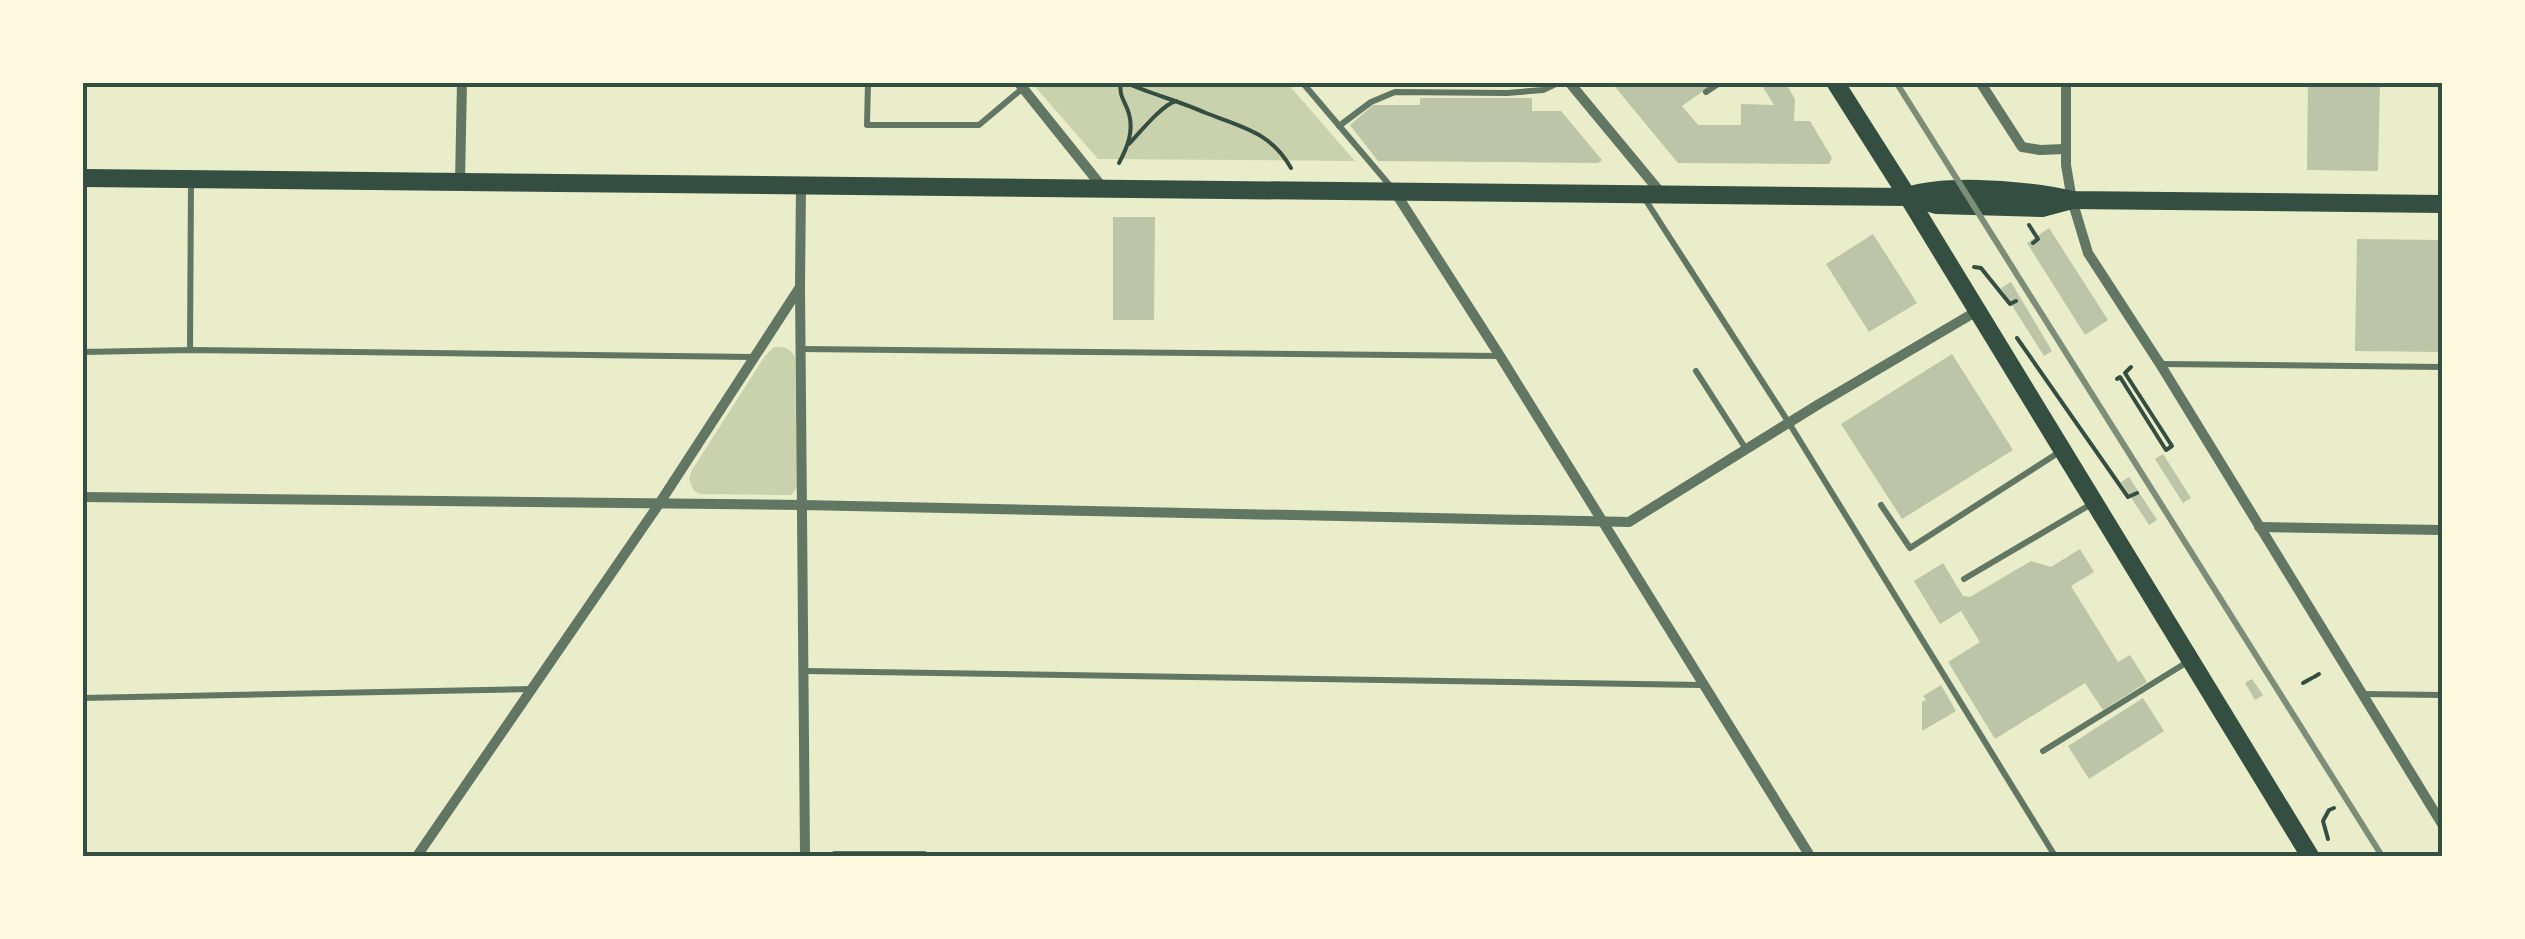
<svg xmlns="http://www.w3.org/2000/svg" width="2525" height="939" font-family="'Roboto Condensed',sans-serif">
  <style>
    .green { fill: #cad2ad }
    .building { fill: #bcc5a7 }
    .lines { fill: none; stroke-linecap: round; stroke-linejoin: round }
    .path { stroke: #344e41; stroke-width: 4 }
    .service { stroke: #617663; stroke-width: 6 }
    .minor { stroke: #617663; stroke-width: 10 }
    .secondary { stroke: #344e41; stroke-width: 18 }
    .rail { stroke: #7c8e77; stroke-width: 6 }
    .neatline { fill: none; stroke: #344e41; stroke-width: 4 }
  </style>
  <rect width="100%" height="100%" fill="#e9edc9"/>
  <g class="green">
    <polygon points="1032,83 1287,83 1355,161 1098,159"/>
    <path d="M774,347C783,346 791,348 795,358L797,486L792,495H786L700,494L694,491L689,479L692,470L765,356Z"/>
  </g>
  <g class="building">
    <polygon points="1611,82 1716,82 1682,106 1698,125 1741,125 1741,104 1774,105 1760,82 1785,82 1795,99 1794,121 1810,121 1832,158 1829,164 1678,163"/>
    <polygon points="2308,82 2380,82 2378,171 2307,170"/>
    <rect x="2438" y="97" width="4" height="75"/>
    <polygon points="1420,98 1532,98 1532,111 1561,111 1602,160 1598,163 1378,161 1350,125 1373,105 1420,105"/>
    <polygon points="1113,217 1155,217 1154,320 1113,320"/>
    <polygon points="2049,228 2108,320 2085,335 2027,243"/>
    <polygon points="1873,234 1917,303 1869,332 1826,264"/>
    <polygon points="2357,239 2442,240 2442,352 2355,351"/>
    <polygon points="2011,282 2052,351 2044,356 2001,288"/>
    <polygon points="1952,354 2013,450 1902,519 1841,424"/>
    <polygon points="2163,454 2191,498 2183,503 2155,459"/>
    <polygon points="2129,477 2157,520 2149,525 2121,482"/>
    <polygon points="2080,549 2094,572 2071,586 2118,662 2130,655 2147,682 2103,710 2085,683 1995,739 1948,662 1980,642 1961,611 1940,624 1914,581 1943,563 1963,596 1970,597 2031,561 2051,567"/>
    <polygon points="2252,679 2263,695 2255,700 2245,683"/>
    <polygon points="1941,685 1956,711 1922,731 1922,702 1926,700 1923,696"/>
    <polygon points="2143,698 2164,731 2089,779 2068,746"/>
  </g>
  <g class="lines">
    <g class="path">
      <path d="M1124,82C1151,94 1179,101 1206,113C1241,127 1271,132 1291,168"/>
      <path d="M1129,144C1141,131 1162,105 1176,101"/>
      <path d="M1119,163C1127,148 1134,132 1129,114C1126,102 1118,96 1121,82"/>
      <polyline points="2029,225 2038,239 2033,243"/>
      <polyline points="1974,267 1981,268 2010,304 2016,301"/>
      <polyline points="2017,338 2128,497 2137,493"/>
      <polyline points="2117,379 2120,377 2166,450 2172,446 2125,373 2131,367"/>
      <polyline points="2314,677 2319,674"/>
      <polyline points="2303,683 2312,678"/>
      <polyline points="2328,839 2323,821 2329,810 2334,808"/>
    </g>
    <g class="service">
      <polyline points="868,82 867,125 979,125 1023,88"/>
      <polyline points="1302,82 1392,188"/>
      <polyline points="1706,92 1721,82"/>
      <polyline points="1339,126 1371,102 1395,92 1507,93 1543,90 1560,82"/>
      <polyline points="1643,196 1789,423 2055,856"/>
      <polyline points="802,349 1499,356"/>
      <polyline points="190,350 191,180"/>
      <polyline points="82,352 190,350 753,357"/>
      <polyline points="2161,364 2442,367"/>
      <polyline points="1696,371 1746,449"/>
      <polyline points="1881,505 1910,548 2061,451"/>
      <polyline points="1964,579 2093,503"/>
      <polyline points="805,671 1702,685"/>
      <polyline points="2364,694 2442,695"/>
      <polyline points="82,698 531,689"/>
      <polyline points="2043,751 2189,661"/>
    </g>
    <g class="minor">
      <polyline points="1018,82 1103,188"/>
      <polyline points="1569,82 1661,193"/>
      <polyline points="1980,82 2022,147 2040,150 2065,149"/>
      <polyline points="2066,82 2066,165 2072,200 2088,253 2160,364 2442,824"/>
      <polyline points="460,182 462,82"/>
      <polyline points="801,185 800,287 805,856"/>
      <polyline points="1395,192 1500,356 1810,856"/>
      <polyline points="82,497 802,505 1629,522 1819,404 1977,311"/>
      <polyline points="2259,527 2442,530"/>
      <polyline points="417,856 659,504 800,287"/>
      <polyline points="835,856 924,856"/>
    </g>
    <g class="secondary">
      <polyline points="1835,82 1908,197 2310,856"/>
      <polyline points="82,178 1908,197 1937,205 2042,208 2072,200"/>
      <path d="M1908,196C1948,183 2031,190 2072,200L2442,204"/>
    </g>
    <polyline class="rail" points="1896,82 2382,856"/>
  </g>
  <rect width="2525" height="939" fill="none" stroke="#fefae0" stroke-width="170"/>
  <rect x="85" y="85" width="2355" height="769" class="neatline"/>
</svg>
